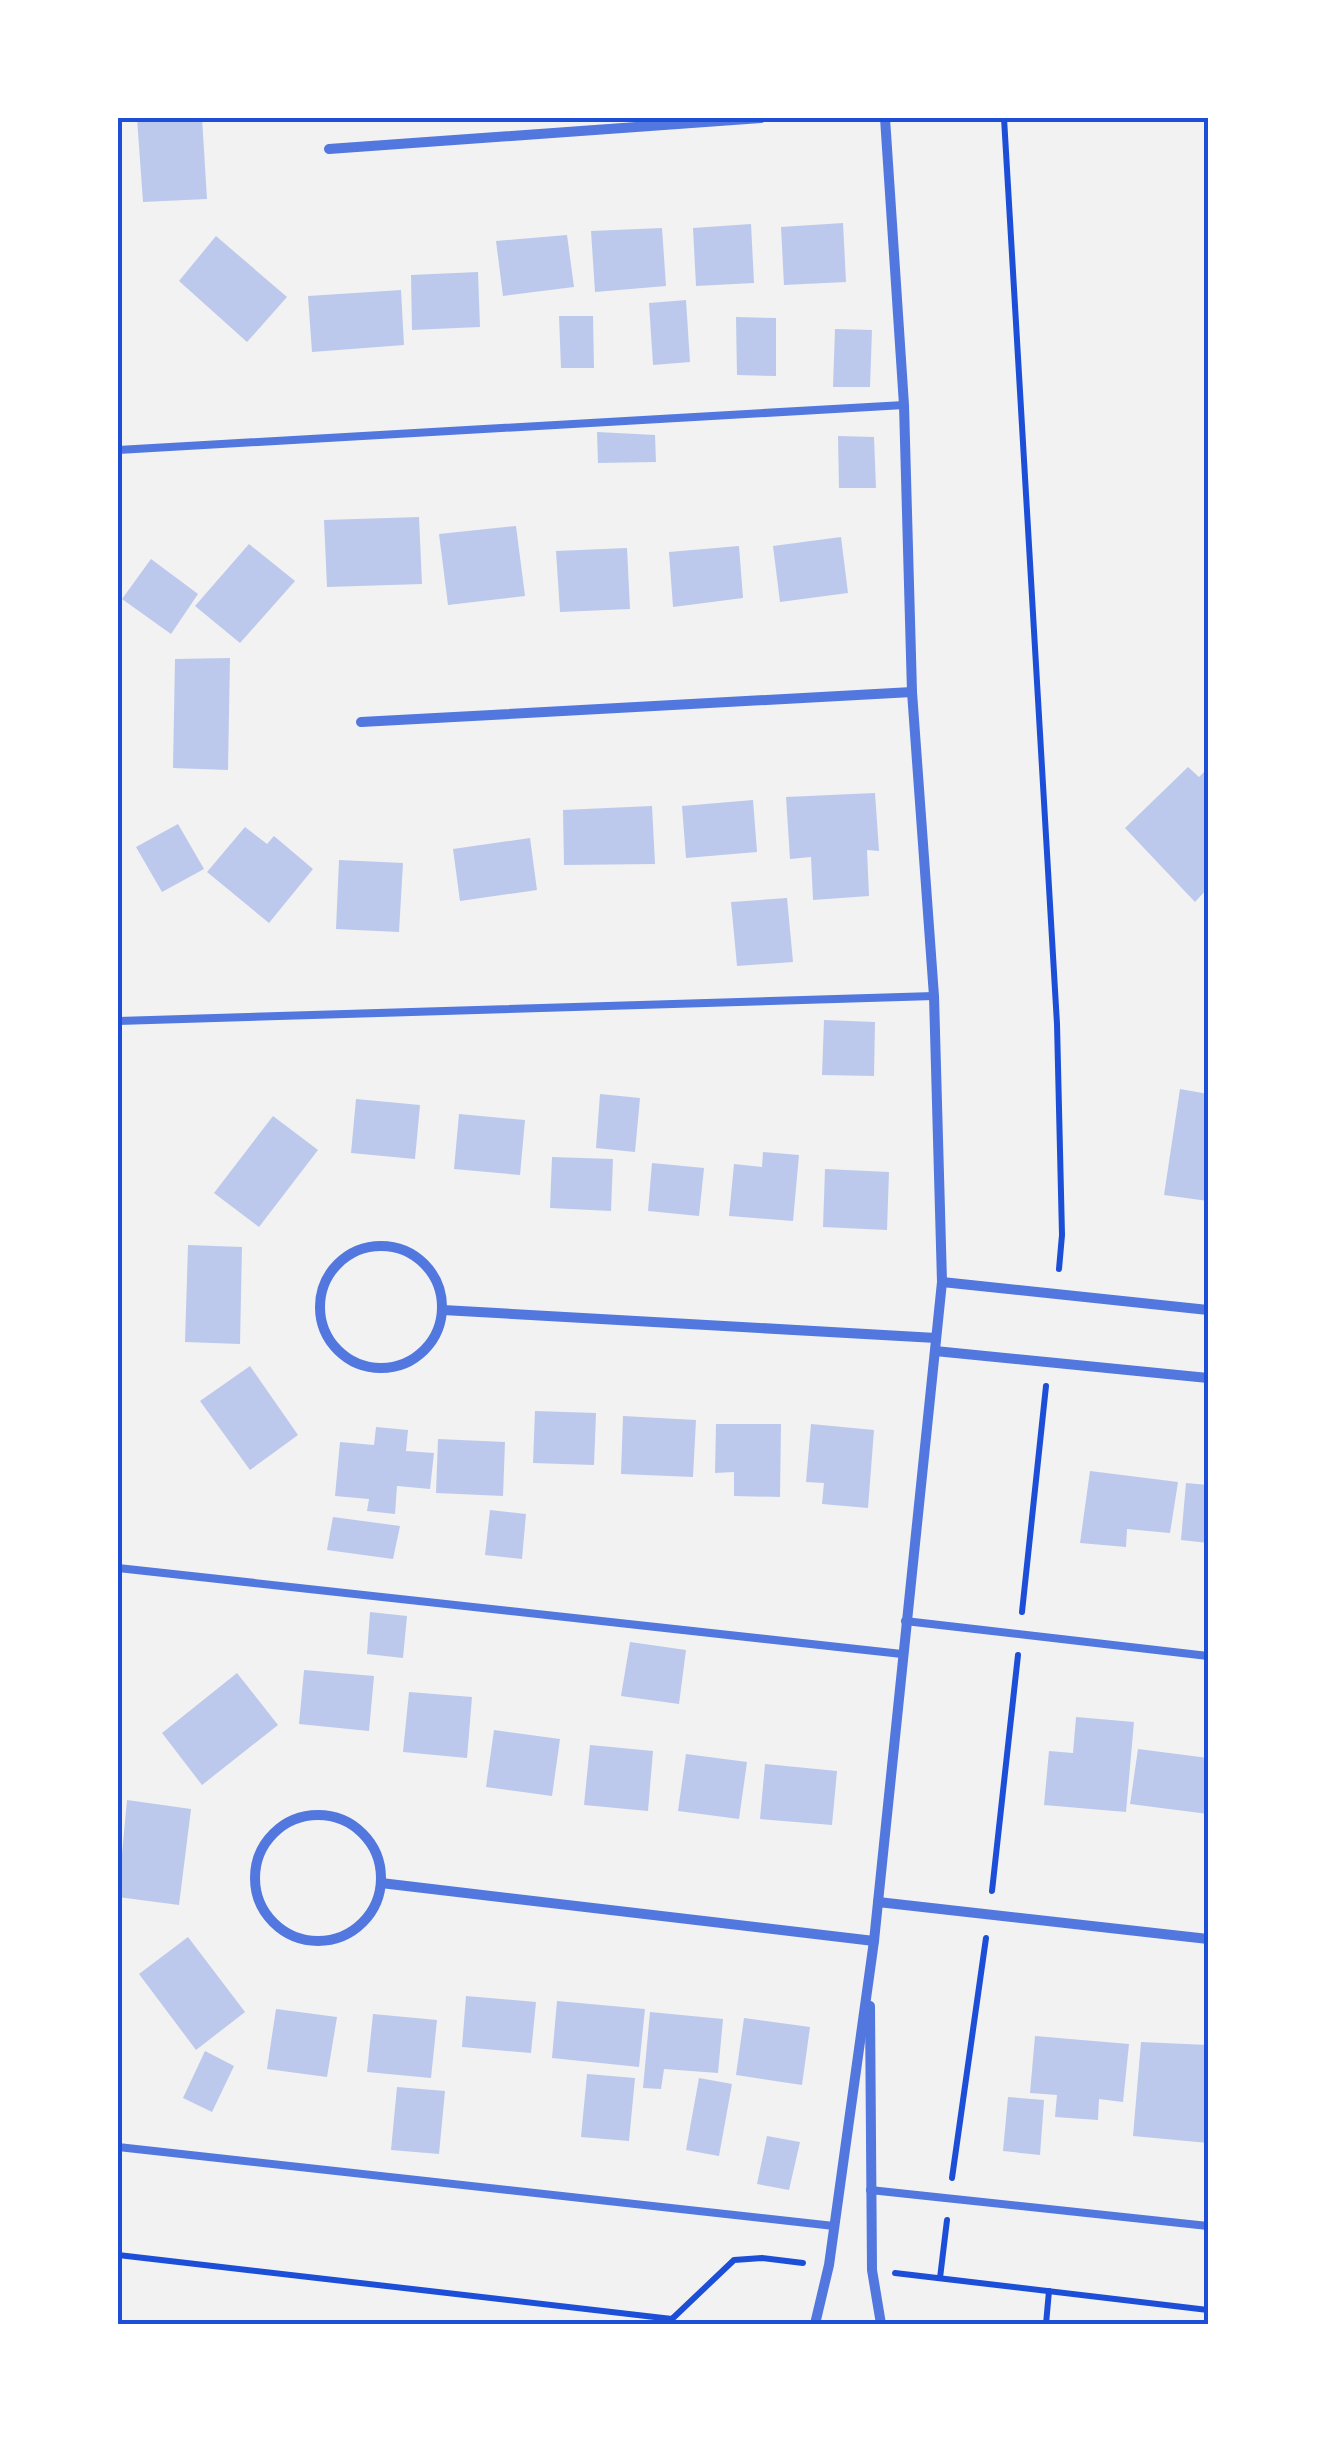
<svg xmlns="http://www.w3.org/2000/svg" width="1326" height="2442" font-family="Cabin,sans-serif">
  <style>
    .building { fill: #bdc9ec }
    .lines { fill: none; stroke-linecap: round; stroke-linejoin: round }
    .path { stroke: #1d4ed8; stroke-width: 6 }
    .service { stroke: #5277de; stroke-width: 8 }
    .minor { stroke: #5277de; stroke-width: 10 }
    .neatline { fill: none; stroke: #1d4ed8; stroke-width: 4 }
  </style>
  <rect width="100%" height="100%" fill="#f2f2f2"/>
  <g class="building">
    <polygon points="137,118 202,118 207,199 143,202"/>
    <polygon points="843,223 846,282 784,285 781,227"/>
    <polygon points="751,224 754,283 696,286 693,228"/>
    <polygon points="662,228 666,286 595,292 591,231"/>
    <polygon points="567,235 574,287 503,296 496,241"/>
    <polygon points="216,236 287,297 247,342 179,281"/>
    <polygon points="478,272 480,327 412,330 411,275"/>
    <polygon points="401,290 404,345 312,352 308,296"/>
    <polygon points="686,300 690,362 653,365 649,303"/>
    <polygon points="559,316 593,316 594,368 561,368"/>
    <polygon points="736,317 776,318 776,376 737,375"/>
    <polygon points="835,329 872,330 870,387 833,387"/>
    <polygon points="597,432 655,435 656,462 598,463"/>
    <polygon points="838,436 874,437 876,488 839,488"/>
    <polygon points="419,517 422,584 327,587 324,520"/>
    <polygon points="516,526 525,596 448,605 439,534"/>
    <polygon points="841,537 848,593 780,602 773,546"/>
    <polygon points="249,544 295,581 240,643 195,606"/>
    <polygon points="739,546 743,598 673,607 669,552"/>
    <polygon points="627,548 630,609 560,612 556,551"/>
    <polygon points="151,559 198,594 171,634 122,599"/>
    <polygon points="230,658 228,770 173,768 175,659"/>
    <polygon points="1188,767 1199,777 1208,768 1208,888 1195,902 1125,828"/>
    <polygon points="875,793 879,851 867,850 869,896 813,900 811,857 790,859 786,797"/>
    <polygon points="753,800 757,852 686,858 682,806"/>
    <polygon points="652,806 655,864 564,865 563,810"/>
    <polygon points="178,824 204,869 162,892 136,847"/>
    <polygon points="245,827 267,844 274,836 313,869 269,923 207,872"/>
    <polygon points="530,838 537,890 460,901 453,849"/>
    <polygon points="339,860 403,863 399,932 336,929"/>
    <polygon points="787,898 793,962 737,966 731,902"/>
    <polygon points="824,1020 875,1022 874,1076 822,1075"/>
    <polygon points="1180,1089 1208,1094 1208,1201 1164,1195"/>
    <polygon points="600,1094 640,1098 635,1152 596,1148"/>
    <polygon points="356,1099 420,1105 415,1159 351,1153"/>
    <polygon points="459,1114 525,1120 520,1175 454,1169"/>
    <polygon points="273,1116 318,1150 259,1227 214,1193"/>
    <polygon points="763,1152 799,1155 793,1221 729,1216 734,1164 762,1167"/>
    <polygon points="552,1157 613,1159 611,1211 550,1208"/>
    <polygon points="652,1163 704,1168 699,1216 648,1211"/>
    <polygon points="825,1169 889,1172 887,1230 823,1227"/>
    <polygon points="188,1245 242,1247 240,1344 185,1342"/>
    <polygon points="250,1366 298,1435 250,1470 200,1401"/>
    <polygon points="535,1411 596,1413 594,1465 533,1463"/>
    <polygon points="623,1416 696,1420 693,1477 621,1474"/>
    <polygon points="716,1424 781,1424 780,1497 734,1496 734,1472 715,1473"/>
    <polygon points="811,1424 874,1430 868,1508 822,1504 824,1483 806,1482"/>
    <polygon points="376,1427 408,1430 406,1451 434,1453 430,1489 397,1486 395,1514 367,1511 369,1499 335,1496 340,1442 374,1445"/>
    <polygon points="438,1439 505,1442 503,1496 436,1493"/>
    <polygon points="1090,1471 1178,1482 1170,1533 1127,1529 1126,1547 1080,1543"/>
    <polygon points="1186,1483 1208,1485 1208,1543 1181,1540"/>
    <polygon points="490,1510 526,1514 522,1559 485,1555"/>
    <polygon points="333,1517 400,1526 393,1559 327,1550"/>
    <polygon points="370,1612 407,1616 403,1658 367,1654"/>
    <polygon points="630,1642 686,1650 679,1704 621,1696"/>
    <polygon points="304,1670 374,1676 369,1731 299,1724"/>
    <polygon points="237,1673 278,1725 202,1785 162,1733"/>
    <polygon points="409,1692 472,1697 467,1758 403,1752"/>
    <polygon points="1076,1717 1134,1722 1126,1812 1044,1805 1049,1751 1073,1753"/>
    <polygon points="494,1730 560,1739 552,1796 486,1787"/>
    <polygon points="590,1745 653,1751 648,1811 584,1805"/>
    <polygon points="1138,1749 1208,1758 1208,1814 1130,1804"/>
    <polygon points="686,1754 747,1762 739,1819 678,1811"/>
    <polygon points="765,1764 837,1771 832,1825 760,1819"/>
    <polygon points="127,1800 191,1809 179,1905 118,1897"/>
    <polygon points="188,1937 245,2012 196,2050 139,1974"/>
    <polygon points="466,1996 536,2002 531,2053 462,2047"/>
    <polygon points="557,2001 645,2009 639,2067 552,2058"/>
    <polygon points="276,2009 337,2017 327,2077 267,2069"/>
    <polygon points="650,2012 723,2019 718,2073 664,2069 661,2089 643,2088"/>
    <polygon points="373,2014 437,2020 431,2078 367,2072"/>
    <polygon points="744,2018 810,2027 802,2085 736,2075"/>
    <polygon points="1035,2036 1129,2044 1123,2102 1099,2099 1098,2120 1055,2117 1057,2095 1030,2093"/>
    <polygon points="1141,2042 1208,2045 1208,2143 1133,2136"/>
    <polygon points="205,2051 234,2066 212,2112 183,2098"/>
    <polygon points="587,2074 635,2078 629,2141 581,2137"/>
    <polygon points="699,2078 732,2084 719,2156 686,2150"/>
    <polygon points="397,2087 445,2091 439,2154 391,2150"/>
    <polygon points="1008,2097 1044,2100 1040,2155 1003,2151"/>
    <polygon points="767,2136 800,2142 789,2190 757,2184"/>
  </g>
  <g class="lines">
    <g class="path">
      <polyline points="1004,118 1057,1024 1062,1235 1059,1269"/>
      <polyline points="1022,1612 1046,1386"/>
      <polyline points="992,1891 1018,1655"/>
      <polyline points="952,2178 986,1938"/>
      <polyline points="118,2255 672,2319 734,2260 762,2258 803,2263"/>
      <polyline points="895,2273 1208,2310"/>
      <polyline points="940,2278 947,2220"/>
      <polyline points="1046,2324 1049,2291"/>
    </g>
    <g class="service">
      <polyline points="118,450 904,405"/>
      <polyline points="118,1021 934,996"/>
      <polyline points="118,1568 902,1654"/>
      <polyline points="905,1621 1208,1656"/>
      <polyline points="118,2147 834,2226"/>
      <polyline points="870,2190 1208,2226"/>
    </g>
    <g class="minor">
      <polyline points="329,149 761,118"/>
      <polyline points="361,722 912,692"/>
      <circle cx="381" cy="1307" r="61"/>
      <polyline points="942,1282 1208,1310"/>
      <polyline points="443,1310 936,1338"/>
      <polyline points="935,1351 1208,1378"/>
      <circle cx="318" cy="1878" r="63"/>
      <polyline points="381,1883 874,1941"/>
      <polyline points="878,1902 1208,1939"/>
      <polyline points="870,2006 872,2270 881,2324"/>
      <polyline points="815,2324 829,2265 874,1941 942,1282 934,996 912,692 904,405 885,118"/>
    </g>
  </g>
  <rect width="1326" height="2442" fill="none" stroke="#ffffff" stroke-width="240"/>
  <rect x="120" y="120" width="1086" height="2202" class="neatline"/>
</svg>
